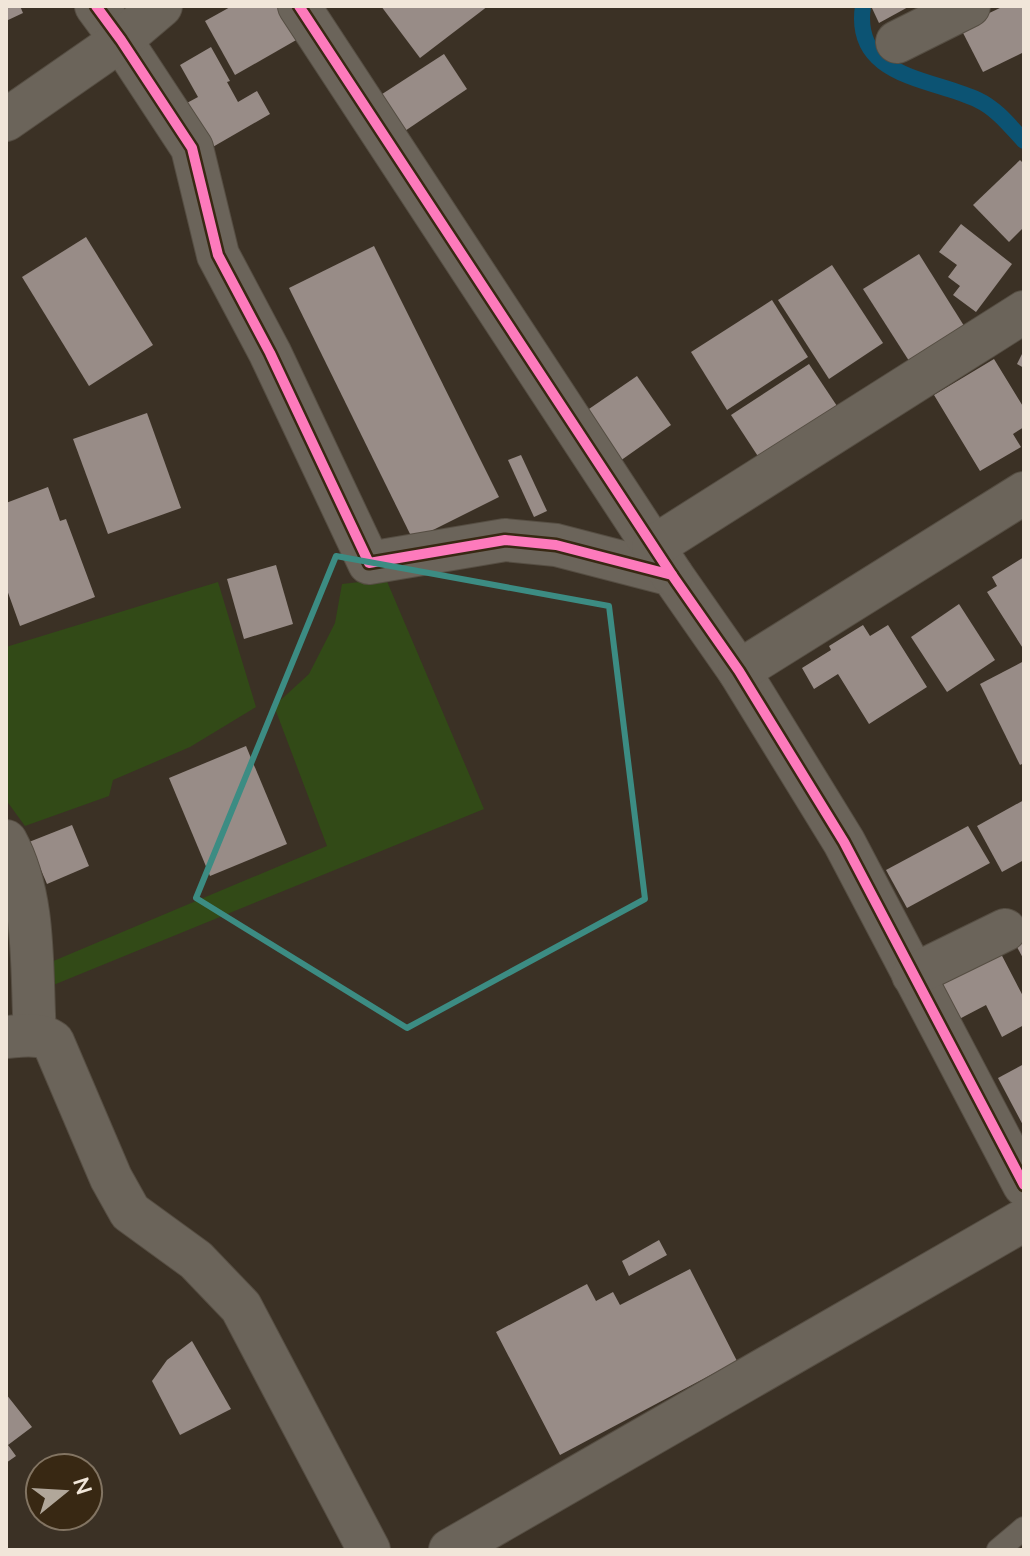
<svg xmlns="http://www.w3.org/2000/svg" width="1030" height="1556" font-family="'Nunito Sans',sans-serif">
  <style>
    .green { fill: #324a17 }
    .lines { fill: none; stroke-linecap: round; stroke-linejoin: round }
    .stream { stroke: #0c5373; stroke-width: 16 }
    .building { fill: #988c87 }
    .service-casing { stroke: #564e43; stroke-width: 24 }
    .minor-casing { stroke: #564e43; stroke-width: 44 }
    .service { stroke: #6b645a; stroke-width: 22 }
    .minor { stroke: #6b645a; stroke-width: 42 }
    .cycleway-casing { stroke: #382813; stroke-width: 15 }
    .cycleway { stroke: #fd7abc; stroke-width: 10 }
    .marked { fill: none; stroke: #3c8c83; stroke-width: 6; stroke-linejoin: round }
  </style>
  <rect width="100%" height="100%" fill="#3b3125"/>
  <g class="green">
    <polygon points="386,579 484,809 51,986 51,962 327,846 274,706 309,674 335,623 342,584"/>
    <polygon points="218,582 256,707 190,747 113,780 109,796 25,826 6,800 6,647"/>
  </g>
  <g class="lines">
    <path class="stream" d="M863,6C852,78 932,78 978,100C997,109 1010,126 1024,141"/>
  </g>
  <g class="building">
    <polygon points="6,6 20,6 23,13 6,21"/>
    <polygon points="232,6 279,6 298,39 235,75 205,21"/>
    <polygon points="381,6 488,6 420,58"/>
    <polygon points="871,6 910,6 879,23"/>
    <polygon points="1004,6 1024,6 1024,52 983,72 960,27"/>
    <polygon points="211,47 230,81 227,82 238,102 257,91 270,114 211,148 185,104 198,97 180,65"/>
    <polygon points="444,54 467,89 399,135 376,98"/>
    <polygon points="1020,160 1024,164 1024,227 1009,242 973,205"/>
    <polygon points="961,224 1012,264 976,312 953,295 960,286 948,277 957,265 939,252"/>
    <polygon points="86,237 153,345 89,386 22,277"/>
    <polygon points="374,246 499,497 413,540 289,288"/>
    <polygon points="919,254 966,329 911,364 863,289"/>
    <polygon points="832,265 883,343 829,379 778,300"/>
    <polygon points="772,300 808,357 727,410 691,352"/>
    <polygon points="1024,350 1024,368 1017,364"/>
    <polygon points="994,359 1024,408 1024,427 1013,434 1021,447 980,471 934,395"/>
    <polygon points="809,364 845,418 767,470 731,415"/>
    <polygon points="637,376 671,425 620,461 586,411"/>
    <polygon points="147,413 181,508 108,534 73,439"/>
    <polygon points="521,455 547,511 534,517 508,460"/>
    <polygon points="48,487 60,521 66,519 95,597 20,626 6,587 6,503"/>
    <polygon points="1024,557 1024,650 987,592 997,586 992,577"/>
    <polygon points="276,565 293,624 244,639 227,579"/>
    <polygon points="959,604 995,660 947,692 911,637"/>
    <polygon points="863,625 870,636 888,625 927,687 869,724 838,674 814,689 802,668 831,650 829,646"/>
    <polygon points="1024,661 1024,763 1020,765 980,684"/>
    <polygon points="246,746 287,844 210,876 169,778"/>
    <polygon points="1024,800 1024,860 1002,872 977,826"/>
    <polygon points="72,825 89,866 47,884 29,842"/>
    <polygon points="968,826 990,863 907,908 886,870"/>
    <polygon points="1024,926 1024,960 1010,934"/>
    <polygon points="999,950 1024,998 1024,1025 1002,1037 986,1005 944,1027 924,989"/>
    <polygon points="1024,1064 1024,1127 998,1078"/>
    <polygon points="659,1240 667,1255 629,1276 622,1261"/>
    <polygon points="690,1269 737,1361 560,1455 496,1332 587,1284 596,1301 613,1292 620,1305"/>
    <polygon points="192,1341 231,1409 180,1435 152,1381 167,1360"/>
    <polygon points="6,1394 32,1427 8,1445 16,1456 6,1463"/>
  </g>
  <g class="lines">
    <defs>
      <polyline id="service" points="998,1550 1024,1528"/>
      <g id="minor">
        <polyline points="96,6 121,40 192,148 218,255 270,353 369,563 505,540 556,545 672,575 739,671 844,842 1024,1185"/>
        <polyline points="299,6 672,575"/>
        <polyline points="897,42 969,6"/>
        <polyline points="6,120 121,40 161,6"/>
        <polyline points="653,547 1024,312"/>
        <polyline points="739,671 1024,493"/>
        <path d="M6,841C37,898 31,972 35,1035"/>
        <polyline points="913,975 1005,930"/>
        <path d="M6,1037C21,1036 40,1032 53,1042L111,1178L130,1212L196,1260L241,1307L369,1550"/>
        <polyline points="450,1550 1024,1220"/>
      </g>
    </defs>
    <use href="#service" class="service-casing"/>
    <use href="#minor" class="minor-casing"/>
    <use href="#service" class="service"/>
    <use href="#minor" class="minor"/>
    <defs>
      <g id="cycleway">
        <polyline points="96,6 121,40 192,148 218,255 270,353 369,563 505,540 556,545 672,575 739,671 844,842 1024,1185"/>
        <polyline points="299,6 672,575"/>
      </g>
    </defs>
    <use href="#cycleway" class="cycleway-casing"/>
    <use href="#cycleway" class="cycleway"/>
  </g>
  <path class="marked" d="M336,556L609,606L645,899L407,1028L196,898Z"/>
  <rect width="1030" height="1556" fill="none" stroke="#f1e6d9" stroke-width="16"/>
  <g transform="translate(64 1492) rotate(72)"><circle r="38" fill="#382813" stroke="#827462" stroke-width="2"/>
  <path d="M0-6L14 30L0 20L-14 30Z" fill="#b1a79a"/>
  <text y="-12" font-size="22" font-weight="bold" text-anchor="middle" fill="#f1e6d9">N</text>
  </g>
</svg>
